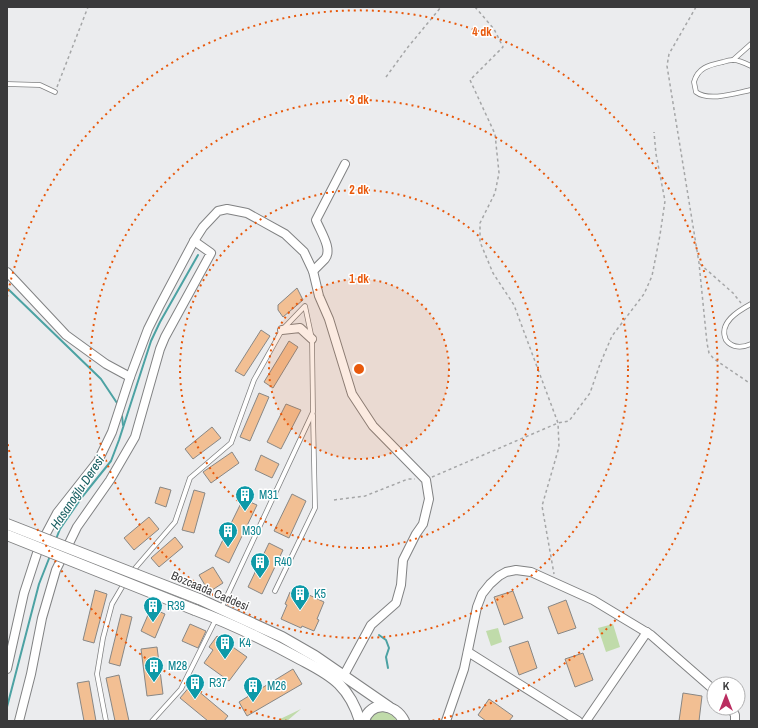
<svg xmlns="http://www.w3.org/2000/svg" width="758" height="728" font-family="'Archivo Narrow',sans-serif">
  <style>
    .green { fill: #c0dbaa }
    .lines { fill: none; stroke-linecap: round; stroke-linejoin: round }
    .stream { stroke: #4ca2a3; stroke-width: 2 }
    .building { fill: #f2bf93; stroke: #888785 }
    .service-casing { stroke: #818283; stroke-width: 5.5 }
    .minor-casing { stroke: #818283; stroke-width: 10 }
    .tertiary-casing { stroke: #818283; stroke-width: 12 }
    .path { stroke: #a5a6a7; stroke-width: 1.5; stroke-dasharray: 3 3; stroke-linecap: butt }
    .service { stroke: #fff; stroke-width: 4 }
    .minor { stroke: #fff; stroke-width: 8 }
    .tertiary { stroke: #fff; stroke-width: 10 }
    .tertiary-bridge-casing { stroke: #818283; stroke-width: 12; stroke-linecap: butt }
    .tertiary-bridge { stroke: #fff; stroke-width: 10 }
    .ring { fill: none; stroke: #e8590c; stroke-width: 2; stroke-dasharray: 2 4 }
    .labels { text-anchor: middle; stroke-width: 3; stroke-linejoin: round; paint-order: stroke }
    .culture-label { font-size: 12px; fill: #0d838f; stroke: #fff; text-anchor: start }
    .street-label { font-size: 12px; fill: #3a3a3b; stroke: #fff }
    .water-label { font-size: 13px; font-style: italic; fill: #165e60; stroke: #fff }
    .centre { fill: #e8590c; stroke: #fff; stroke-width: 2 }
    .ring-label { font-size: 12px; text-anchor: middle; font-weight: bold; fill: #e8590c; stroke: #fff; stroke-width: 3; stroke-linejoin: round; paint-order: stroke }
  </style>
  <rect width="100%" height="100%" fill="#ebecee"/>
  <g class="green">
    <polygon points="613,624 620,647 606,652 598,628"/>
    <polygon points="498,628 502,642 491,646 486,631"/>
    <polygon points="301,709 287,721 276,721"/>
    <polygon points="380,711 391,712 399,721 368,721 371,716"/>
  </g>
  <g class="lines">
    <g class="stream">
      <polyline points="7,288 101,379 117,403"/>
      <polyline points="122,416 123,425"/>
      <polyline points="56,539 60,529 82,497 111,461 119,440 151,341 160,322 198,255"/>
      <polyline points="379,635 386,640 389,648 386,657 388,668"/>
      <polyline points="7,707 39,584 50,556"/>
    </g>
  </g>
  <g class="building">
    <polygon points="297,288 303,300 283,317 278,310 278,305"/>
    <polygon points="261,330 270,336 244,376 235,371"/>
    <polygon points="289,341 298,347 273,388 264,382"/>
    <polygon points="259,393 269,397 250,441 240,437"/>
    <polygon points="286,404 301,410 281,449 267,442"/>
    <polygon points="212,427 221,438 193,459 185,449"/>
    <polygon points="232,452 239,463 211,483 203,472"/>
    <polygon points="261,455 279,464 272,478 255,470"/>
    <polygon points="160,487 171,490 166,507 155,503"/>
    <polygon points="194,490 205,493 194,533 182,530"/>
    <polygon points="292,494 306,501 289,538 274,531"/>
    <polygon points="243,499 257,505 229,563 215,556"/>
    <polygon points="149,517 159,529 134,550 124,538"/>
    <polygon points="175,537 183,547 159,567 151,558"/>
    <polygon points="269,543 283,550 262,594 248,587"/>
    <polygon points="213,567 223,583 209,592 199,575"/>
    <polygon points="95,590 107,594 94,643 83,640"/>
    <polygon points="513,591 523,618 504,625 494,597"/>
    <polygon points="290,592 305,598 307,594 324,602 317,619 319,620 314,631 302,626 301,628 281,619 287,605 285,604"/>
    <polygon points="566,600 576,628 558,634 548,607"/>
    <polygon points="151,608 165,614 155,638 141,631"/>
    <polygon points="121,614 132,617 120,666 109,663"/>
    <polygon points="190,624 206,631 198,648 182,641"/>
    <polygon points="217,636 247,657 229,681 204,663 213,650 209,647"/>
    <polygon points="528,641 537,668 519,675 509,647"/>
    <polygon points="157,647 163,694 147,696 141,649"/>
    <polygon points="583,653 593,680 575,687 565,659"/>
    <polygon points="293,669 302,684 247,716 239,702"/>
    <polygon points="119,675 129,721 115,721 106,678"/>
    <polygon points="89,681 96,721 84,721 77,683"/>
    <polygon points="191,685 228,716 224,721 208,721 180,698"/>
    <polygon points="683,693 702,696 699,721 679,721"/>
    <polygon points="489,699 513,716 509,721 486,721 478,715"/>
  </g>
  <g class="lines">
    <defs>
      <g id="service">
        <polyline points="733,60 751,44"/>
        <path d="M751,66C745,63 739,60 733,60C730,60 726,61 723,62C710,65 698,67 694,82L696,92C709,102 736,93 751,90"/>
        <polyline points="7,84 40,85 55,92"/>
        <path d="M751,304C738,311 718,323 726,340C732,348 742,348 751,344"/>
        <polyline points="131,573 175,522 190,478 231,443 254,380 282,330 305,306 312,339 313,412 221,609"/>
        <polyline points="275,591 315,508 313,415"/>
        <polyline points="106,721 97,674 103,638 112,604 125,582"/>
        <polyline points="152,721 181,689 216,619"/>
      </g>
      <g id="minor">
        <path d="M313,271C317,267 321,263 325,259C333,249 320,231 316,220L345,164"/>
        <polyline points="7,272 66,335 106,364 130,377"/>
        <polyline points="282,330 300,328 312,339"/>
        <polyline points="468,652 578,721"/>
        <polyline points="7,669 24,593 39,547 57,513 98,461 112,432 130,377 148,329 159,307 194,241 203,227 218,211 227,209 247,213 285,234 304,252 313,271 319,296 329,319 352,394 373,426 426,480 429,499 423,524 416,534 403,560 401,585 396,603 371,625 344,675"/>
        <polyline points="731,708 735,715 735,721"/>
        <polyline points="19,721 31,674 42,618 56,570 77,527 110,480 135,437 160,349 165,337 211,253 194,241"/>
        <polyline points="446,721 464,669 477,607 482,594 490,584 499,576 506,572 516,570 531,572 593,600 651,635 714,690"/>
        <polyline points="586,721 647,632"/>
      </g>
      <g id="tertiary">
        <polyline points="199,599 282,637 315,656 389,707"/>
        <path d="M195,610C232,624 267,641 300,659C313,666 328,673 339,684C349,694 356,708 360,721"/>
        <path d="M364,721C371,700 395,703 404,721"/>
      </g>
    </defs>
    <use href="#service" class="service-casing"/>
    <use href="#minor" class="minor-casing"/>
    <use href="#tertiary" class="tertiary-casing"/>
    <g class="path">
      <polyline points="475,7 494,29 503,47 470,80 495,134 499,173 495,193 480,223 480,242 493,273 514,305 558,423 559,447 542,506 554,574"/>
      <polyline points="696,7 669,54 667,66 699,263 707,343 709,353 714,359 751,384"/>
      <polyline points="386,77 408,47 441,7"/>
      <polyline points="57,87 88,7"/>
      <polyline points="700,264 733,293 741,303"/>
      <polyline points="432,477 558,423 569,421 590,393 600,364 612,336 644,294 652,276 660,235 665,201 656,154 654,132"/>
      <polyline points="334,500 365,496 408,479 415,479"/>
    </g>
    <use href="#service" class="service"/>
    <use href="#minor" class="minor"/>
    <use href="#tertiary" class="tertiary"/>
    <defs>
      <g id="tertiary-bridge">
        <polyline points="7,524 199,599"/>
        <polyline points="7,535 195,610"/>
      </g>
    </defs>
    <use href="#tertiary-bridge" class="tertiary-bridge-casing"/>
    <use href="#tertiary-bridge" class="tertiary-bridge"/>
  </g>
  <circle cx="359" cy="369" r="90" fill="#e8590c" fill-opacity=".12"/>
  <g class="ring">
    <circle cx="359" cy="369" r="90"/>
    <circle cx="359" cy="369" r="179"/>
    <circle cx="359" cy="369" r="269"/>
    <path d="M287 721A359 359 0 0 1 7 441M7 297A359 359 0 1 1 431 721"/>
  </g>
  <defs>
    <symbol id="building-pin" viewBox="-11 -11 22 30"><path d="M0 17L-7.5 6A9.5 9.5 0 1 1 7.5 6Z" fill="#0f9aa8" stroke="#fff"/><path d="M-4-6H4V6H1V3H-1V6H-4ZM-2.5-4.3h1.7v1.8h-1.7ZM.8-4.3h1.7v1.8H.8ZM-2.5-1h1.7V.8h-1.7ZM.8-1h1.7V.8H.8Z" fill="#fff"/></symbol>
  </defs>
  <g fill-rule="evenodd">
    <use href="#building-pin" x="234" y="484" width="22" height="30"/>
    <use href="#building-pin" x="217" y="520" width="22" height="30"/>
    <use href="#building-pin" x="249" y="551" width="22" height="30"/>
    <use href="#building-pin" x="289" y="583" width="22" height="30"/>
    <use href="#building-pin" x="142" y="595" width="22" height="30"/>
    <use href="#building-pin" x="214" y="632" width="22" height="30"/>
    <use href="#building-pin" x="143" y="655" width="22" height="30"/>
    <use href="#building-pin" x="184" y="672" width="22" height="30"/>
    <use href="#building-pin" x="242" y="675" width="22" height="30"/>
  </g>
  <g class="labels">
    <g class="culture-label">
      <text x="259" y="499">M31</text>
      <text x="242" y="535">M30</text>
      <text x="274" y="566">R40</text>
      <text x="314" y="598">K5</text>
      <text x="167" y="610">R39</text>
      <text x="239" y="647">K4</text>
      <text x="168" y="670">M28</text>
      <text x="209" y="687">R37</text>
      <text x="267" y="690">M26</text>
    </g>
    <g class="street-label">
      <text transform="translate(210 591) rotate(23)" y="4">Bozcaada Caddesi</text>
    </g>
    <g class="water-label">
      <text transform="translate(77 492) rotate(-56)" y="5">Hasanoğlu Deresi</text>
    </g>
  </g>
  <circle cx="359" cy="369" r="6" class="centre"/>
  <g class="ring-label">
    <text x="482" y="36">4 dk</text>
    <text x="359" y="104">3 dk</text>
    <text x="359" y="194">2 dk</text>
    <text x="359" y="283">1 dk</text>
  </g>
  <rect width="758" height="728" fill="none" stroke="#3a3a3b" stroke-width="16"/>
  <g transform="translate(726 696)"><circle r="19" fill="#ffffff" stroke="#b0b0b1"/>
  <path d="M0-3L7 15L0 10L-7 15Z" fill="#ba2d60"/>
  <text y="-6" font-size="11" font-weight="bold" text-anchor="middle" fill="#3a3a3b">K</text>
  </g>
</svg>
